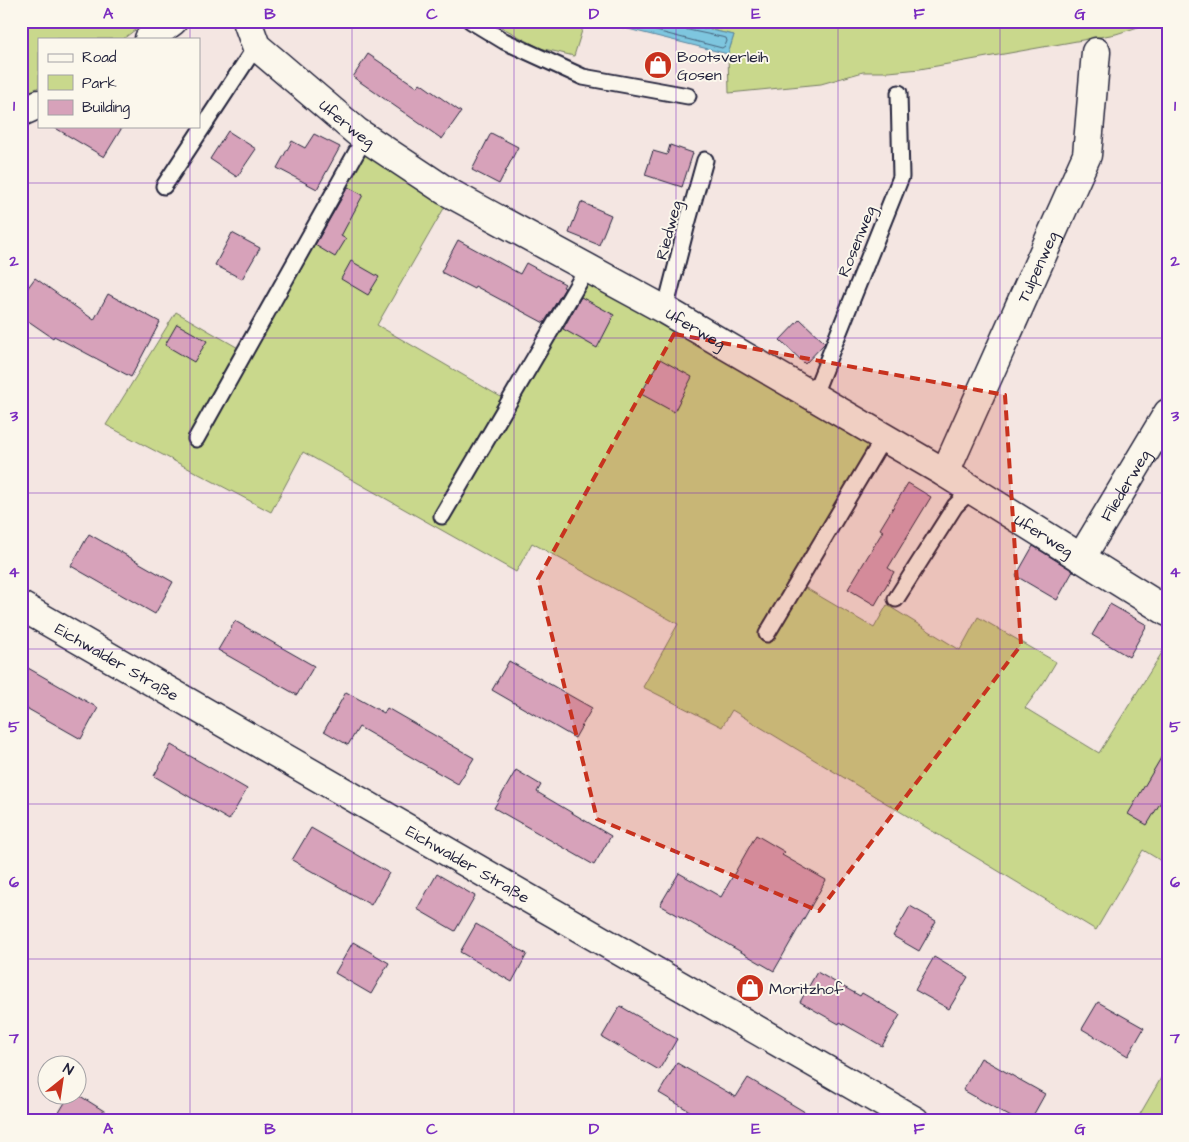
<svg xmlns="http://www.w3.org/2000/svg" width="1189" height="1142" font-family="'Architects Daughter',sans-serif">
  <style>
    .green { fill: #c9d88c; stroke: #767d64 }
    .water { fill: #7ec6df; stroke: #59849d }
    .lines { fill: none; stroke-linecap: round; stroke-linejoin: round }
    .shore { stroke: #47647d; stroke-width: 1 }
    .building { fill: #d7a2ba; stroke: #22223b }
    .service-casing { stroke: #22223b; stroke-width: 19 }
    .minor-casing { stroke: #22223b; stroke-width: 31 }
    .service { stroke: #fbf7ec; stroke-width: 15 }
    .minor { stroke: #fbf7ec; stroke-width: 28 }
    .marked { fill: #c8321e; fill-opacity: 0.2; stroke: #c8321e; stroke-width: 4; stroke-dasharray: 10 6; stroke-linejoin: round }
    .grid { fill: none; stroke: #7b2cbf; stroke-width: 1; stroke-opacity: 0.55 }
    .labels { text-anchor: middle; stroke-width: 4; stroke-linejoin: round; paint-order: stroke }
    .poi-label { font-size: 16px; fill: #22223b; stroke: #fbf7ec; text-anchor: start }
    .street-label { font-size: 16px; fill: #22223b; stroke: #fbf7ec }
    .neatline { fill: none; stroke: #7b2cbf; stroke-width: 2 }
    .grid-label { font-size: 16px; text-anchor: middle; font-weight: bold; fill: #7b2cbf }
  </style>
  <rect width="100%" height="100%" fill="#f4e6e2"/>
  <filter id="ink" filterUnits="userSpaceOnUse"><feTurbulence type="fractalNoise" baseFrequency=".02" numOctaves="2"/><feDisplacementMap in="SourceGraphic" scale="10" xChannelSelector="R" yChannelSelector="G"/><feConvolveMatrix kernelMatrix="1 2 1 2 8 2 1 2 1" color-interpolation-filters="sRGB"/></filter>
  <g filter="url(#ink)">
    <g class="green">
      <polygon points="21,21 147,21 123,39 39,39 39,87 21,96"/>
      <polygon points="490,21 585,21 574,56 540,48"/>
      <polygon points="669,21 1157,21 1116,34 920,69 889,72 863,72 821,84 729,93 728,54 734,35"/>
      <polygon points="367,146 447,203 377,325 506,400 590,276 879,444 799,584 874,628 887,605 960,650 978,617 1056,662 1044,682 1025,708 1099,753 1168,643 1168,865 1143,850 1096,930 732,710 722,727 643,687 678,624 532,543 516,572 303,452 271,512 106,425 176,312 247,353"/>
      <polygon points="1168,1066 1168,1121 1136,1121"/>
    </g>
    <polygon class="water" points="596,21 669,21 734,35 728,54"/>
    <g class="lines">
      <polyline class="shore" points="617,21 722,48 725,46 727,41 726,38 679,28 675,26 675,21"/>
    </g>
    <g class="building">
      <polygon points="368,54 417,87 420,83 461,112 442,139 353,77"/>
      <polygon points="52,126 123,126 104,157"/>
      <polygon points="228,131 256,149 237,177 210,159"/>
      <polygon points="491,133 518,147 499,184 472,170"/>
      <polygon points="314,134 340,147 317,189 277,168 292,141 305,148"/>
      <polygon points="670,145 693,153 682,187 645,175 653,151 667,155"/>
      <polygon points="348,187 363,195 341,236 346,239 335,257 315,245"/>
      <polygon points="581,202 611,215 599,245 569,233"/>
      <polygon points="232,233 260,248 242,279 215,265"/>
      <polygon points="458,240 520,274 526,263 565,284 563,287 565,288 544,323 475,286 474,289 441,272"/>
      <polygon points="351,261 379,277 368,295 341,279"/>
      <polygon points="35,278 94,320 108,294 160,322 131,377 54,336 53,338 21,316 21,297"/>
      <polygon points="581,297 614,315 597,348 563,329"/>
      <polygon points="800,319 825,343 805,364 780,340"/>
      <polygon points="177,324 207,341 194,362 165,345"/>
      <polygon points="660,359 692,377 674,412 641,394"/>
      <polygon points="908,483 931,497 888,568 894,572 875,605 848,589 883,531 880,529"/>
      <polygon points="89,534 173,582 155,614 71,566"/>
      <polygon points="1033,546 1073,571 1057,600 1016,576"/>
      <polygon points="1110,604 1147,625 1129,657 1092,635"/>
      <polygon points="235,621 314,666 297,695 218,650"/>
      <polygon points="509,661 592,708 575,738 492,690"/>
      <polygon points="21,664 98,708 81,739 21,705"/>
      <polygon points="346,692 384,713 387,708 474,758 458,784 359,727 348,745 324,731"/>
      <polygon points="171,745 247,789 229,820 154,776"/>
      <polygon points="1168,746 1168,790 1147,825 1128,814"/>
      <polygon points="516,770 541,785 537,792 611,836 594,865 494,808"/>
      <polygon points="311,828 389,873 371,905 292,860"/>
      <polygon points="756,835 785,852 782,855 826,880 774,971 660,905 679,873 721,897"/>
      <polygon points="437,874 475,896 455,931 417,909"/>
      <polygon points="910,906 936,921 919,951 893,936"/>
      <polygon points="476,924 527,954 512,982 460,952"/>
      <polygon points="353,942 389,963 371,994 335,973"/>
      <polygon points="934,957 968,977 949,1009 915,990"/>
      <polygon points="817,972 860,996 862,993 900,1015 882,1046 840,1022 839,1024 800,1002"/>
      <polygon points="1098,1002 1144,1028 1128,1056 1082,1029"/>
      <polygon points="620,1006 677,1039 659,1070 602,1037"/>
      <polygon points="981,1058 1045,1094 1030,1121 1018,1121 963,1090"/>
      <polygon points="677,1063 736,1097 748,1078 820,1121 689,1121 693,1113 659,1093"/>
      <polygon points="70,1094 77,1094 120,1121 54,1121"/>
    </g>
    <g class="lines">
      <defs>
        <g id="service">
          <polyline points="471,21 504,41 583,77 688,96"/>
          <polyline points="164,186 256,46"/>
          <polyline points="665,310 686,228 705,160"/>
          <polyline points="813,397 901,177 899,93"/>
          <polyline points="196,439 365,137"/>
          <polyline points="442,516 588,267"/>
          <polyline points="896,599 955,506 963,498 977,493"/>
          <polyline points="767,634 884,437"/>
        </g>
        <g id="minor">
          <path id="s1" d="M247,21L256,46L357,132L446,191L665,310L945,473L1168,612"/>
          <polyline points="149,39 173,21"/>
          <polyline points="21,112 39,104"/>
          <path id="s2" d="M945,473L1087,155L1096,52"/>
          <path id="s3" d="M1081,558L1168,413"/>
          <path id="s4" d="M21,606L915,1121"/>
        </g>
      </defs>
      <use href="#service" class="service-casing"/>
      <use href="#minor" class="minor-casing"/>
      <use href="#service" class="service"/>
      <use href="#minor" class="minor"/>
    </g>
  </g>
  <path class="marked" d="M674,334L1005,395L1021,645L819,911L597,819L538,579Z"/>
  <path class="grid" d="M190,21V39M352,21V1121M514,21V1121M676,21V1121M838,21V1121M1000,21V1121M190,126V1121M21,183H1168M21,338H1168M21,493H1168M21,649H1168M21,804H1168M21,959H1168"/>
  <defs>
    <symbol id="shop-disc" viewBox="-11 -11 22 22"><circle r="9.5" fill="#c8321e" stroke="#fbf7ec"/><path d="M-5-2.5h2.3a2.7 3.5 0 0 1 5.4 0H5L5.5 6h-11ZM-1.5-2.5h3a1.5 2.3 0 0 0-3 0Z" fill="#fff"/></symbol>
  </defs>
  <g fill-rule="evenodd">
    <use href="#shop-disc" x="642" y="49" width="32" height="32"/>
    <use href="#shop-disc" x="734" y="972" width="32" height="32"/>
  </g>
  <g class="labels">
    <g class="poi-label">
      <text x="677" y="62">Bootsverleih<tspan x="677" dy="18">Gosen</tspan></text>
      <text x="769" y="994">Moritzhof</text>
    </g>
    <g class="street-label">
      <text dy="6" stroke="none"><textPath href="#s1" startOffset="146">Uferweg</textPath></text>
      <text transform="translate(668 230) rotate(-75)" y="6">Riedweg</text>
      <text transform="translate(856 241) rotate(-68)" y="6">Rosenweg</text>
      <text dy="6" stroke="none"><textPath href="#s2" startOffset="226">Tulpenweg</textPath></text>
      <text dy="6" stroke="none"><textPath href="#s1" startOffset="551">Uferweg</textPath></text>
      <text dy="6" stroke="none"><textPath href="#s3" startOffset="85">Fliederweg</textPath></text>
      <text dy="6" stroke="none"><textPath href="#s1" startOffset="956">Uferweg</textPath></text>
      <text dy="6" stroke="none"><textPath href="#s4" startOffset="111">Eichwalder Straße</textPath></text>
      <text dy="6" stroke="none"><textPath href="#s4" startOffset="516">Eichwalder Straße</textPath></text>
    </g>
  </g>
  <rect width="1189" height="1142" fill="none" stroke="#fbf7ec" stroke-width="55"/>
  <rect x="38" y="38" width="162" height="90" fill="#fbf7ec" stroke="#a4a2a5"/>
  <rect x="48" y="54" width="25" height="8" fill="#fbf7ec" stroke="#a4a2a5"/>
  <text x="82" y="62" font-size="15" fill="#22223b">Road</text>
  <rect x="48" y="75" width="25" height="15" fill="#c9d88c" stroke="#a4a2a5"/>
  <text x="82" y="88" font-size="15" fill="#22223b">Park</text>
  <rect x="48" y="100" width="25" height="15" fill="#d7a2ba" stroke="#a4a2a5"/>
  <text x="82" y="112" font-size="15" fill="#22223b">Building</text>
  <g transform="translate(62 1080) rotate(30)"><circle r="24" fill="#fbf7ec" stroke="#a4a2a5"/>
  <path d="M0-4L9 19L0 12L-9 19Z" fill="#c8321e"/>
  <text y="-8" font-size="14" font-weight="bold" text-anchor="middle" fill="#22223b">N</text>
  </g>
  <rect x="28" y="28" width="1134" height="1086" class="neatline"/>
  <g class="grid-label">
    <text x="108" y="19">A</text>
    <text x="270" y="19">B</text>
    <text x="432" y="19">C</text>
    <text x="594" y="19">D</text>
    <text x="756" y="19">E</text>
    <text x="919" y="19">F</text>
    <text x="1080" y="19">G</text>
    <text x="14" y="111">1</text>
    <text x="1175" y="111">1</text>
    <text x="14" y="266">2</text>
    <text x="1175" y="266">2</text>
    <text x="14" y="421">3</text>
    <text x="1175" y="421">3</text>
    <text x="14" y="577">4</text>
    <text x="1175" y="577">4</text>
    <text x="14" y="732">5</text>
    <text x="1175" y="732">5</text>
    <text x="14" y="887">6</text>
    <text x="1175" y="887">6</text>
    <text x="14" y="1043">7</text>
    <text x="1175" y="1043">7</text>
    <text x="108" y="1134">A</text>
    <text x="270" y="1134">B</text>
    <text x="432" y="1134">C</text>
    <text x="594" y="1134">D</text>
    <text x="756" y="1134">E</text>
    <text x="919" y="1134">F</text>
    <text x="1080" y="1134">G</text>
  </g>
</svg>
